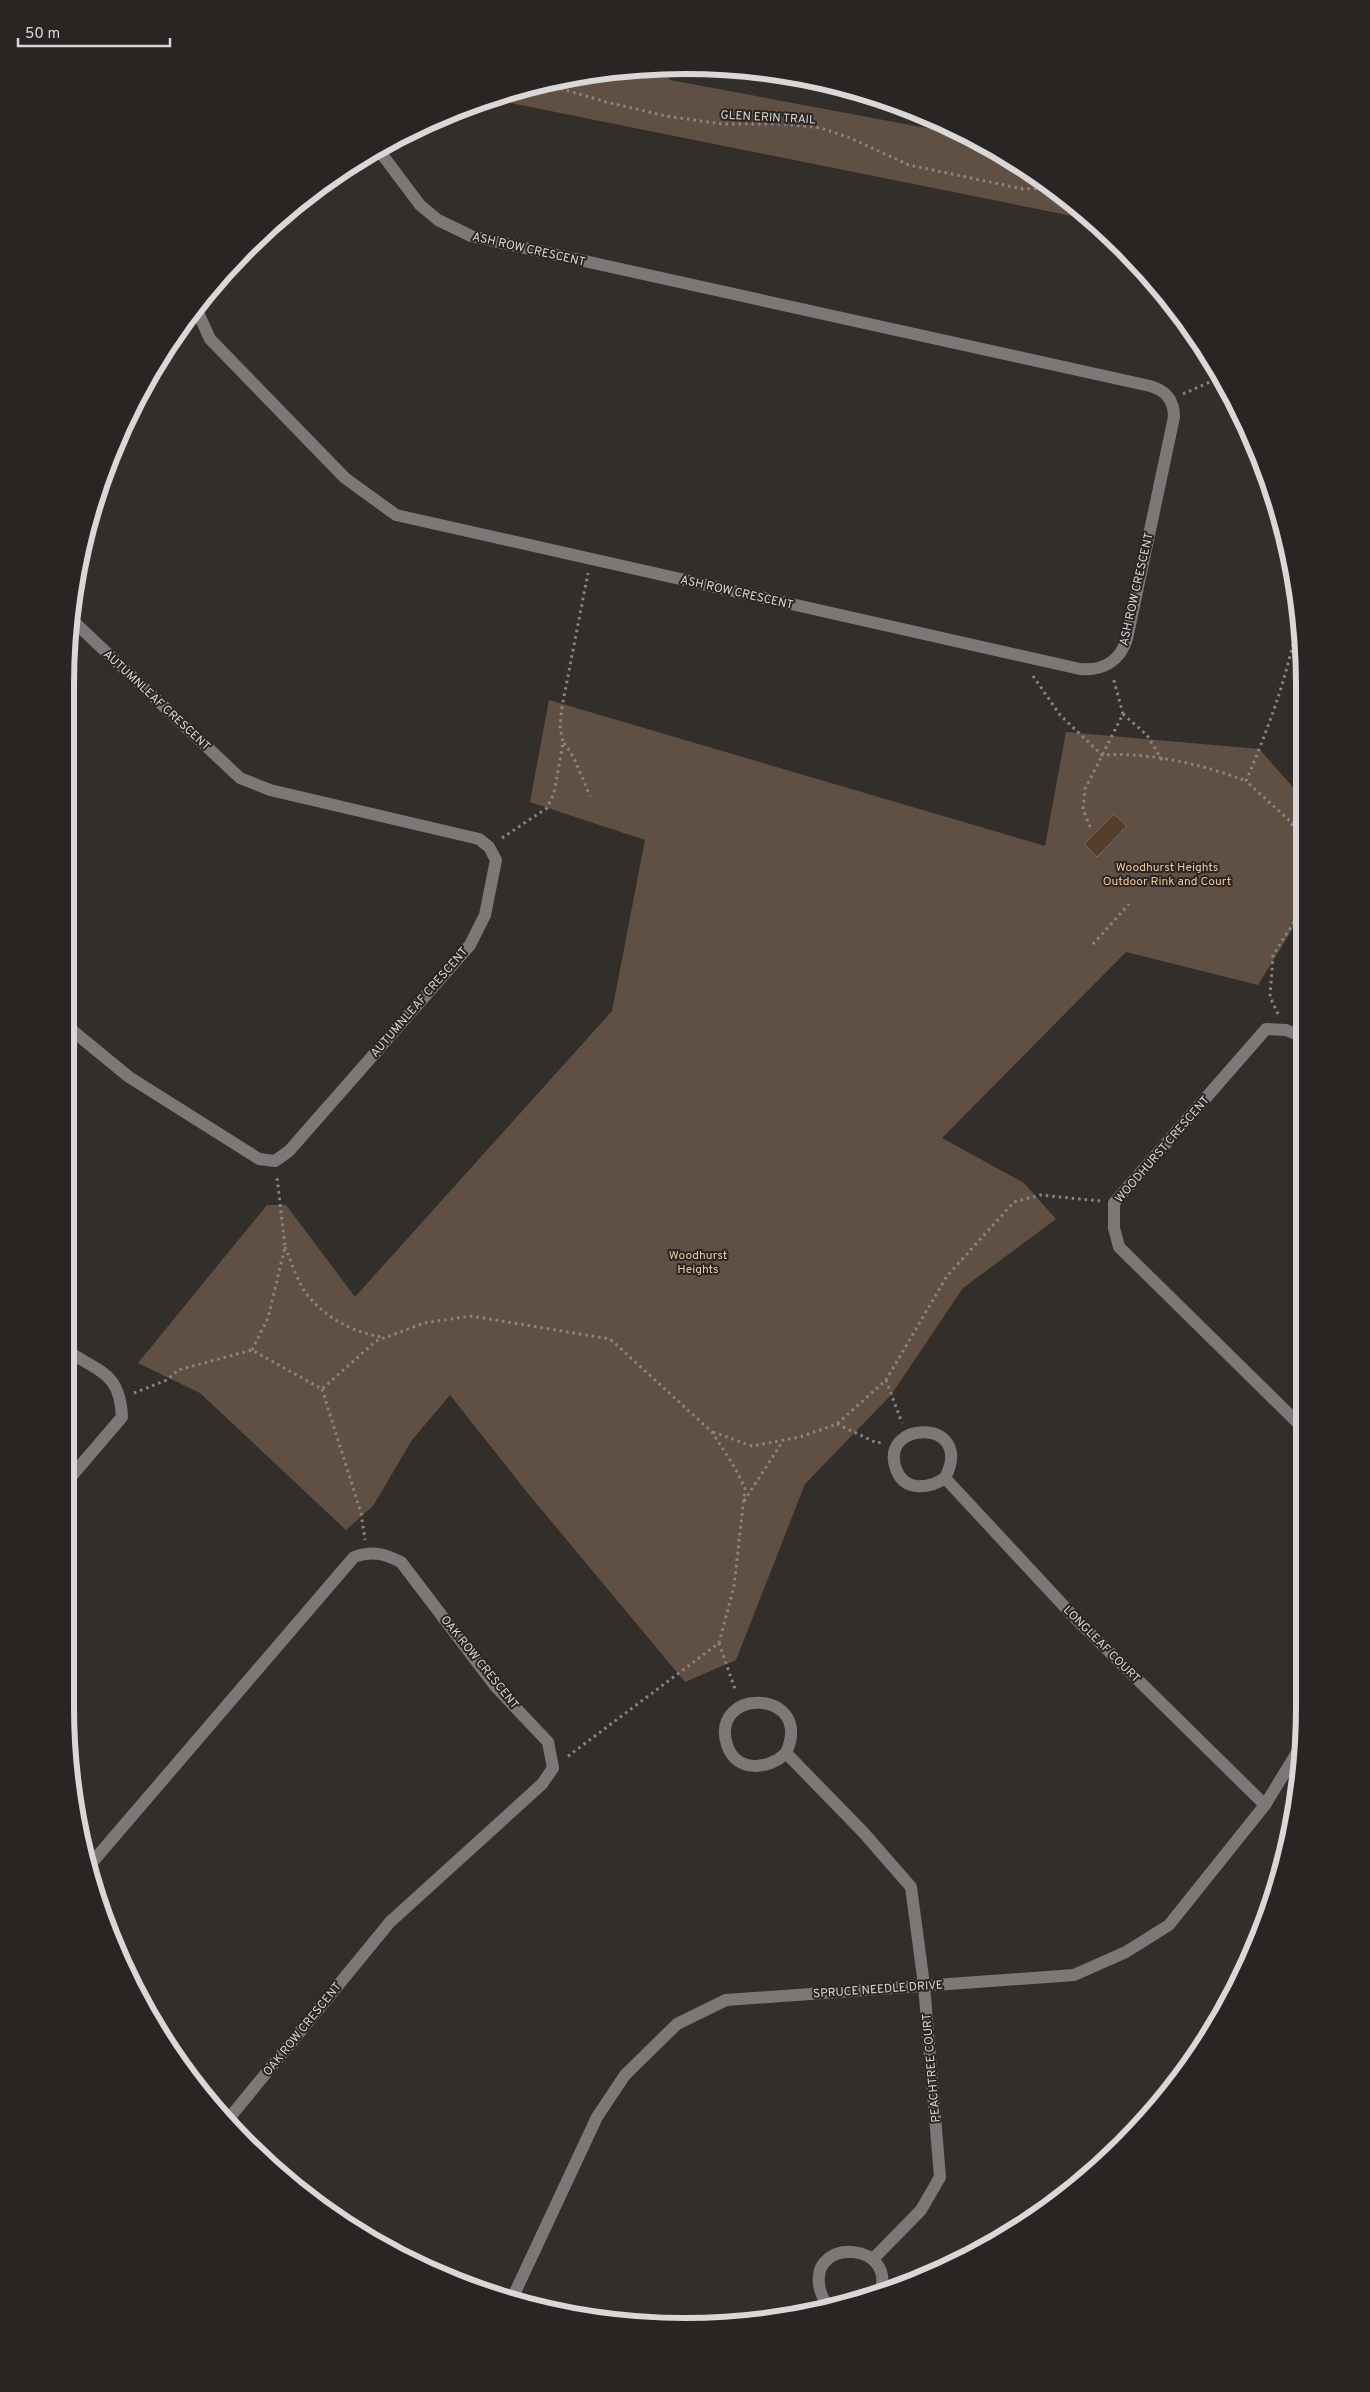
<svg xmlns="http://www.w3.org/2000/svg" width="1370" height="2392" font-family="Overpass,sans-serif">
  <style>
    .green { fill: #5f5043 }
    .building { fill: #553f2a; stroke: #706c68 }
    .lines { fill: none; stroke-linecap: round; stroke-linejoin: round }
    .path { stroke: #888582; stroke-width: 3; stroke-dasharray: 2.5 4; stroke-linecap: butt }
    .minor { stroke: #7b7977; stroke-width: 12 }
    .labels { text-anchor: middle; stroke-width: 4; stroke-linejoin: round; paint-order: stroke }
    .street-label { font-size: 12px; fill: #dad8d6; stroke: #282522 }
    .park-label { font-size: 12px; fill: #f2c69c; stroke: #282522 }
    .rim { fill: none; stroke: #dad8d6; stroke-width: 6 }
  </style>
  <rect width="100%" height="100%" fill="#322f2b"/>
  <g class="green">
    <polygon points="645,66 662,67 670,80 969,136 995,148 1087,219 491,99 525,86"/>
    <polygon points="549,700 1045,846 1066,732 1259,749 1300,795 1301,915 1258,985 1126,952 942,1138 1024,1183 1056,1219 963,1288 891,1395 805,1484 736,1660 685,1682 526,1491 450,1395 412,1440 373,1506 346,1530 200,1393 138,1363 267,1205 286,1205 355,1297 612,1011 645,840 530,802"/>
  </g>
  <polygon class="building" points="1114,814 1127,826 1097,857 1084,844"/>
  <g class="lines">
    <g class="path">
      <polyline points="542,83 606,102 666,116 722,124 784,124 821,128 850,138 909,165 1023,189 1048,188"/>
      <polyline points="1183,394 1219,378"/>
      <path d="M1300,612C1288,674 1271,722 1246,781L1291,822L1301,848"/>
      <path d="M1033,676L1060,715L1102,755C1149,752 1202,764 1246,781"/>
      <polyline points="1123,714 1147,735 1162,760"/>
      <polyline points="564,743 574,758 590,796"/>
      <polyline points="1292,822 1301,829"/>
      <polyline points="1090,827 1083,809 1085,789 1123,714 1113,677"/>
      <polyline points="502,838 547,808 554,793 563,743 560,726 562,707 588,573"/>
      <polyline points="1093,944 1129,904"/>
      <polyline points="1278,1014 1270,997 1273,955 1296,919 1301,894"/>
      <path d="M285,1247C291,1261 299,1286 309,1297C328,1319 354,1333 383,1337"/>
      <polyline points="252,1350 268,1318 285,1247 277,1177"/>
      <polyline points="886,1380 902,1423"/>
      <polyline points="322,1389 361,1513 365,1540"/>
      <polyline points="134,1393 167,1380 178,1370 252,1350 322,1389 376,1341 424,1323 471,1316 610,1339 712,1432 735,1468 745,1488 734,1586 719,1643 567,1757"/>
      <polyline points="837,1424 877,1443 883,1442"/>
      <polyline points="713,1432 752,1446 800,1437 837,1424 886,1380 947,1276 1014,1202 1040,1195 1100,1201"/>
      <polyline points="744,1501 783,1441"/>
      <polyline points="719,1643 736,1692"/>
    </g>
    <g class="minor">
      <path d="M196,308L210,339L345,478L396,515L1080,669C1103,671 1120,661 1127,639L1174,417C1174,401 1166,390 1150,386L471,236L438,220L420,205L378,149"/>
      <polyline points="68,1027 129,1077 259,1159 275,1161 289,1151 470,945 485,915 496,860 489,847 479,839 270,790 240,778 71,619"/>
      <polyline points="1301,1036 1286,1030 1266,1029 1114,1203 1114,1228 1119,1247 1303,1428"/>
      <path d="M69,1352C102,1373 120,1374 122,1417L69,1479"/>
      <path d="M945,1478C929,1489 904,1492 896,1469C878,1419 976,1418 945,1478L1076,1619L1265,1805"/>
      <path d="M786,1753C769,1770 736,1773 727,1745C709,1686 815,1689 786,1753L863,1832L911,1887L924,1985L940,2177L921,2210L873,2259"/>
      <path d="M89,1866L354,1557C372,1550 385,1554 401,1562L496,1687L548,1742L553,1768L542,1784L390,1922L226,2122"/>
      <polyline points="511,2301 597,2117 625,2075 677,2024 726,2000 1074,1975 1126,1952 1169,1925 1265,1805 1304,1741"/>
      <path d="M832,2307C824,2303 820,2293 819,2284C813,2237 897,2243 880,2293"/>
    </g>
  </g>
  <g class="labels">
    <g class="street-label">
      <text transform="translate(768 117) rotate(3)" y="4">GLEN ERIN TRAIL</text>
      <text transform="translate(529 249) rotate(13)" y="4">ASH ROW CRESCENT</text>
      <text transform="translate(1136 589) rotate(-77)" y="4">ASH ROW CRESCENT</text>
      <text transform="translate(737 592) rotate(13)" y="4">ASH ROW CRESCENT</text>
      <text transform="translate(157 700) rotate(43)" y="4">AUTUMNLEAF CRESCENT</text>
      <text transform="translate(419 1002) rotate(-49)" y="4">AUTUMNLEAF CRESCENT</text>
      <text transform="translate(1162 1149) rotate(-49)" y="4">WOODHURST CRESCENT</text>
      <text transform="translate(1102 1644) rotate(45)" y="4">LONGLEAF COURT</text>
      <text transform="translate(480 1662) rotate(51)" y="4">OAK ROW CRESCENT</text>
      <text transform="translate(878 1989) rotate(-4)" y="4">SPRUCE NEEDLE DRIVE</text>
      <text transform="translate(302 2029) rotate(-51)" y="4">OAK ROW CRESCENT</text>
      <text transform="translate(931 2068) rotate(-95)" y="4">PEACHTREE COURT</text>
    </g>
    <g class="park-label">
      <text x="1167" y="871">Woodhurst Heights<tspan x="1167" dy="14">Outdoor Rink and Court</tspan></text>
      <text x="698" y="1259">Woodhurst<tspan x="698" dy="14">Heights</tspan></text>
    </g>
  </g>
  <path d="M0 0H1370V2392H0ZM685 74H685A611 611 0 0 1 1296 685V1707A611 611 0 0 1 685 2318H685A611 611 0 0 1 74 1707V685A611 611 0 0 1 685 74Z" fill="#282522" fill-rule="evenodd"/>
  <path class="rim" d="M685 74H685A611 611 0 0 1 1296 685V1707A611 611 0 0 1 685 2318H685A611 611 0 0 1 74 1707V685A611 611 0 0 1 685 74Z"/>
  <path d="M18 38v8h152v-8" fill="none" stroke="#dad8d6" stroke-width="2.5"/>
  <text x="25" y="38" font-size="15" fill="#dad8d6" stroke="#282522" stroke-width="4" paint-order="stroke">50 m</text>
</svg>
